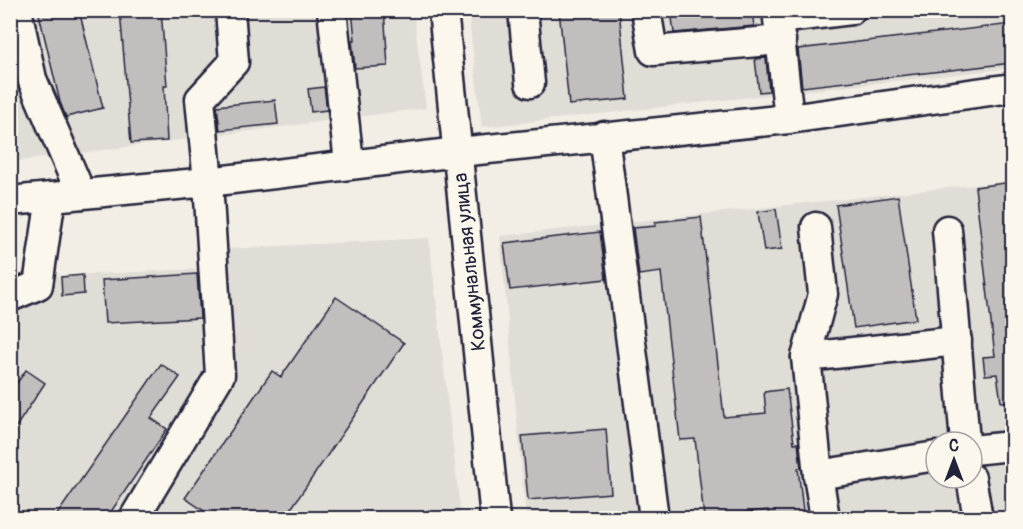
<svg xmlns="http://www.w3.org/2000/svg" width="1023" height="529" font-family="Pangolin,sans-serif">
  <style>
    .built { fill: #e0dcd6; fill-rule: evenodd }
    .building { fill: #c2bebe; stroke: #22223b; stroke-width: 1.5 }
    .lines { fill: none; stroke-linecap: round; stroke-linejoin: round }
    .minor-casing { stroke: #22223b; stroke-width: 33 }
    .minor { stroke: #fbf7ec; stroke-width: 28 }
    .labels { text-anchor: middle; stroke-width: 4.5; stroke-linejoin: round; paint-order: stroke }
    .street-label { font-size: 20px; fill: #22223b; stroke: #fbf7ec }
  </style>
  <rect width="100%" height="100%" fill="#f2eee5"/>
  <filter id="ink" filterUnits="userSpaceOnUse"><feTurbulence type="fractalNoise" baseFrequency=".0167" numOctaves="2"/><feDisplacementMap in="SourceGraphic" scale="12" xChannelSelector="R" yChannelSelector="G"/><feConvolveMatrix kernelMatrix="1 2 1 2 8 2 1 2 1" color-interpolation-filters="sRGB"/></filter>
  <g filter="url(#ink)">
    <g class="built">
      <polygon points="11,11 413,11 426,108 11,162"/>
      <polygon points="468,11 1012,11 1012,68 482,127"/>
      <path d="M1012,181V518H526L500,236ZM936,442H972V478H936Z"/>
      <polygon points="429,238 461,518 11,518 10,278 222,268 226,249"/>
    </g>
    <g class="building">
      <polygon points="38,10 79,10 103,108 66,117 60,102"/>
      <polygon points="120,10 161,10 167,86 164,86 167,141 131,143"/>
      <polygon points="352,10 384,10 388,66 355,68 352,40 355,40"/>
      <polygon points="559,10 619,10 628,99 569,105"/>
      <polygon points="671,10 752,10 754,26 674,33"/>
      <polygon points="1012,24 1012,63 802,87 798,49"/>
      <polygon points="766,58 769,91 759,92 755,59"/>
      <polygon points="324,87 327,110 311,112 308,89"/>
      <polygon points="275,100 278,124 220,130 217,106"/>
      <polygon points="1012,182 1012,401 1001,402 997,374 985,375 983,357 995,356 975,187"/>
      <polygon points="898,196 916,319 854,328 836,205"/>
      <polygon points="776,209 782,249 764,251 758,212"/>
      <polygon points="701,217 724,417 766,413 764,392 787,389 794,443 798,443 801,468 798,468 804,519 769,519 768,510 704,517 695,439 680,440 661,272 639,275 633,228 656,226 655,222"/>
      <polygon points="600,232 606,279 510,290 504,243"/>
      <polygon points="197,274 200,318 105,323 102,280"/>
      <polygon points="83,275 84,294 62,296 61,277"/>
      <polygon points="336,297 404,343 284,519 216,519 185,498 272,371 281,377"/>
      <polygon points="161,364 180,377 151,418 167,429 106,519 54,519"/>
      <polygon points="26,370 45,383 10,436 10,393"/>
      <polygon points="606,429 611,493 528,500 522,436"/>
    </g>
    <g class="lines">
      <defs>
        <g id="minor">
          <polyline points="17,10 32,79 81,194"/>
          <polyline points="332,10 349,163"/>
          <polyline points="443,10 495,518"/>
          <polyline points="523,10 530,83"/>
          <polyline points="646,10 653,51 781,40"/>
          <polyline points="789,119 778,19 851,10"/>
          <polyline points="604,136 654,518"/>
          <polyline points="10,201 208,182 458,152 789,119 1012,88"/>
          <polyline points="816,227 823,294 806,357 818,475 825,518"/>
          <polyline points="947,230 965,442"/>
          <polyline points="10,297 38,285 51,197"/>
          <polyline points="806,357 957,341"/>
          <polyline points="972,450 1012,446"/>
          <polyline points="818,475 936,456"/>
          <polyline points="971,478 978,518"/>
          <polyline points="134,518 220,375 208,182 200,99 234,62 230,10"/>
        </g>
      </defs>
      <use href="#minor" class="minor-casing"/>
      <use href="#minor" class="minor"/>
    </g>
  </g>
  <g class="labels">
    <g class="street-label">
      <text transform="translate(469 262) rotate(-96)" y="7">Коммунальная улица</text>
    </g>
  </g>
  <rect width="1023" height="529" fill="none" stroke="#fbf7ec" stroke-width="36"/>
  <rect x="18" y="18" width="987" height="493" fill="none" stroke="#22223b" stroke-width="2" filter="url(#ink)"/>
  <g transform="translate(954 460)"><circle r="28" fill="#fbf7ec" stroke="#a4a2a5" stroke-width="1.5"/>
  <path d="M0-4.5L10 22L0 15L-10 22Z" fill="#22223b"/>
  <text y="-9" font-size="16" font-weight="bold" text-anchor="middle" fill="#22223b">С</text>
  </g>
</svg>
